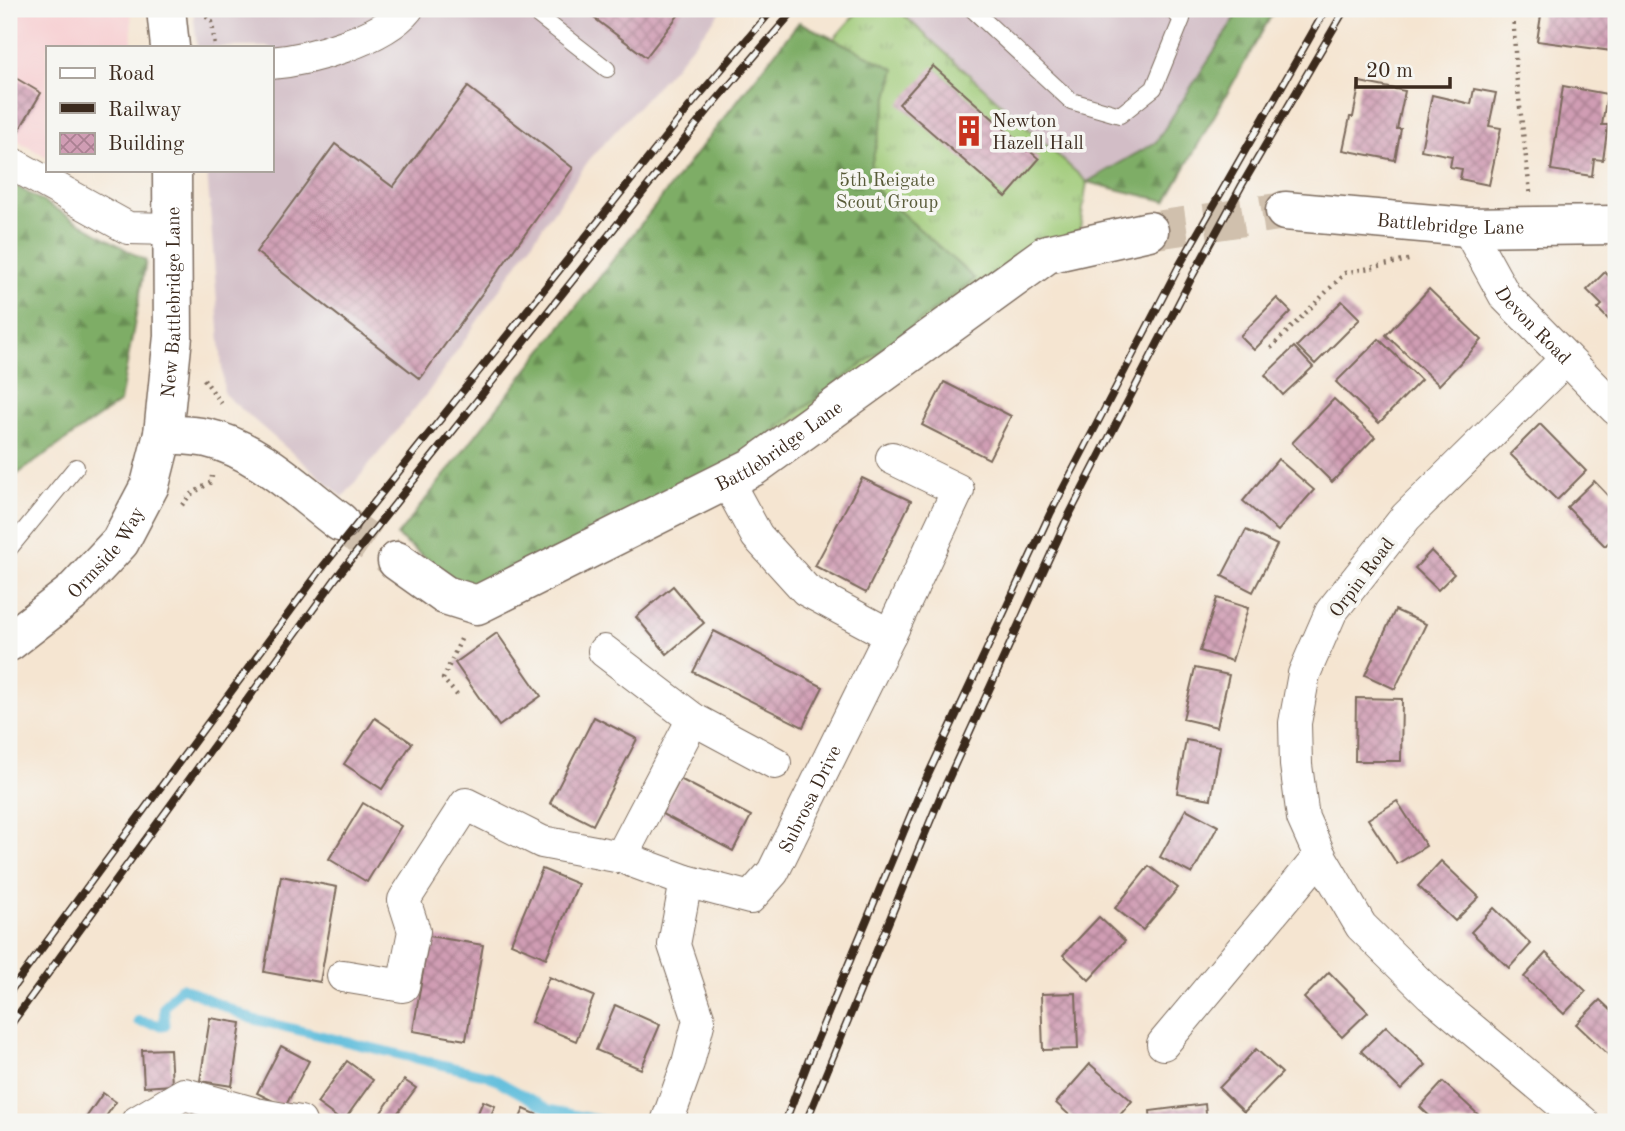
<svg xmlns="http://www.w3.org/2000/svg" width="1625" height="1131" font-family="'Old Standard TT',serif">
  <style>
    .built { fill: #f7cfd2 }
    .industrial { fill: #d2bdc6 }
    .grass { fill: url(#grass-tufts); stroke: #6c7a4a; stroke-width: 2 }
    .forest { fill: url(#forest-firs); stroke: #5c6c42; stroke-width: 2 }
    .lines { fill: none; stroke-linecap: round; stroke-linejoin: round }
    .stream { stroke: #5ebddc; stroke-width: 10 }
    .building { fill: url(#building-cross-hatch) }
    .tertiary-tunnel { stroke: #d0c0ad; stroke-width: 38; stroke-dasharray: 38 19; stroke-linecap: butt }
    .service-casing { stroke: #7c6b5d; stroke-width: 18 }
    .minor-casing { stroke: #7c6b5d; stroke-width: 34 }
    .tertiary-casing { stroke: #7c6b5d; stroke-width: 41 }
    .path { stroke: #7c6b5d; stroke-width: 4.5; stroke-dasharray: 2 5; stroke-linecap: butt }
    .service { stroke: #fff; stroke-width: 16 }
    .minor { stroke: #fff; stroke-width: 32 }
    .tertiary { stroke: #fff; stroke-width: 38 }
    .rail-casing { stroke: #3b2a1e; stroke-width: 8 }
    .rail { stroke: #f6f6f2; stroke-width: 5; stroke-dasharray: 16; stroke-linecap: butt }
    .labels { text-anchor: middle; stroke-width: 7; stroke-linejoin: round; paint-order: stroke }
    .poi-label { font-size: 19px; fill: #3b2a1e; stroke: #f6f6f2; text-anchor: start }
    .park-label { font-size: 19px; fill: #585a38; stroke: #f6f6f2 }
    .street-label { font-size: 19px; fill: #3b2a1e; stroke: #f6f6f2 }
  </style>
  <defs>
    <pattern id="grass-tufts" width="24" height="20" patternUnits="userSpaceOnUse" patternTransform="scale(1.75)"><rect width="24" height="20" fill="#9dc975"/><path d="M3 7l-1-3M5 7V3M7 7l1-3M15 17l-1-3M17 17v-4M19 17l1-3" fill="none" stroke="#81a35f"/></pattern>
    <pattern id="forest-firs" width="22" height="20" patternUnits="userSpaceOnUse" patternTransform="scale(1.75)"><rect width="22" height="20" fill="#7ead66"/><path d="M5 1l3.5 6h-7zM16 11l3.5 6h-7z" fill="#688d53"/></pattern>
    <pattern id="building-cross-hatch" width="8" height="8" patternUnits="userSpaceOnUse" patternTransform="scale(1.75)"><rect width="8" height="8" fill="#d09db4"/><path d="M0 0l8 8M0 8l8-8" fill="none" stroke="#aa8092"/></pattern>
  </defs>
  <rect width="100%" height="100%" fill="#f6f6f2"/>
  <filter id="ink" filterUnits="userSpaceOnUse"><feTurbulence type="fractalNoise" baseFrequency=".0143" numOctaves="2"/><feDisplacementMap in="SourceGraphic" scale="14" xChannelSelector="R" yChannelSelector="G"/><feConvolveMatrix kernelMatrix="1 2 1 2 8 2 1 2 1" color-interpolation-filters="sRGB"/></filter>
  <filter id="wash" filterUnits="userSpaceOnUse"><feTurbulence type="fractalNoise" baseFrequency=".00686" numOctaves="4" result="noise"/><feDisplacementMap in="SourceGraphic" scale="28" xChannelSelector="R" yChannelSelector="G"/><feGaussianBlur stdDeviation="1.57" result="paint"/><feColorMatrix in="noise" values="0 0 0 0 0 0 0 0 0 0 0 0 0 0 0 0 0 1.4 0 .05"/><feComposite in="paint" operator="in"/></filter>
  <g filter="url(#wash)">
    <rect width="100%" height="100%" fill="#f5e5d1"/>
    <polygon class="built" points="9,9 131,9 132,47 47,47 47,158 9,135"/>
    <g class="industrial">
      <polygon points="193,9 723,9 675,66 589,160 429,391 343,497 224,394 207,170 271,170 271,47 197,47"/>
      <polygon points="897,9 1241,9 1156,142 1087,182"/>
    </g>
    <polygon class="grass" points="860,9 897,9 1087,182 1080,229 702,485 467,589 397,536"/>
    <g class="forest">
      <polygon points="1241,9 1275,9 1166,201 1087,182 1156,142"/>
      <polygon points="799,22 895,69 867,182 975,279 702,485 467,589 397,536"/>
      <polygon points="9,182 146,261 120,402 9,480"/>
    </g>
    <g class="lines">
      <polyline class="stream" points="138,1021 165,1026 164,1007 181,987 252,1019 489,1076 550,1110 607,1122"/>
    </g>
    <g id="blocks">
      <g class="building">
        <polygon points="582,9 683,9 646,57"/>
        <polygon points="1542,9 1566,9 1616,15 1612,51 1537,41"/>
        <polygon points="933,66 1039,159 1006,197 899,104"/>
        <polygon points="9,74 41,93 18,132 9,126"/>
        <polygon points="1360,82 1405,91 1397,129 1401,129 1395,160 1343,150 1350,117 1353,117"/>
        <polygon points="1563,86 1607,94 1602,125 1608,125 1603,160 1594,159 1592,176 1551,170"/>
        <polygon points="468,87 573,168 420,379 256,252 335,144 393,187"/>
        <polygon points="1474,89 1496,93 1489,126 1501,128 1489,185 1460,179 1462,169 1450,167 1452,156 1421,150 1432,95 1471,104"/>
        <polygon points="1605,272 1616,284 1616,327 1598,309 1602,305 1587,290"/>
        <polygon points="1429,289 1482,340 1439,385 1386,335"/>
        <polygon points="1277,298 1291,312 1254,350 1240,336"/>
        <polygon points="1342,301 1360,319 1315,364 1297,346"/>
        <polygon points="1379,339 1421,380 1379,423 1336,382"/>
        <polygon points="1294,347 1313,367 1283,395 1265,375"/>
        <polygon points="944,382 1011,416 989,459 922,425"/>
        <polygon points="1334,399 1375,437 1332,482 1292,443"/>
        <polygon points="1540,424 1586,471 1557,500 1510,454"/>
        <polygon points="1278,459 1314,490 1278,531 1243,501"/>
        <polygon points="862,478 911,501 866,593 815,566"/>
        <polygon points="1594,481 1616,504 1616,535 1605,546 1567,507"/>
        <polygon points="1246,530 1277,545 1253,592 1222,576"/>
        <polygon points="1431,551 1454,574 1438,590 1415,568"/>
        <polygon points="673,586 704,623 667,654 636,617"/>
        <polygon points="1217,598 1248,608 1232,661 1200,651"/>
        <polygon points="1395,610 1426,624 1395,689 1365,675"/>
        <polygon points="714,631 823,687 803,727 693,672"/>
        <polygon points="497,633 541,696 499,726 455,663"/>
        <polygon points="1195,668 1229,675 1217,727 1183,719"/>
        <polygon points="1356,698 1402,699 1401,761 1355,761"/>
        <polygon points="594,717 637,739 593,825 550,803"/>
        <polygon points="375,718 412,743 382,789 344,764"/>
        <polygon points="1186,740 1220,746 1211,799 1177,793"/>
        <polygon points="680,779 751,816 733,851 662,814"/>
        <polygon points="1397,801 1426,846 1397,864 1368,819"/>
        <polygon points="363,803 401,826 367,882 329,859"/>
        <polygon points="1186,809 1218,826 1192,874 1160,857"/>
        <polygon points="1441,861 1479,897 1455,921 1418,886"/>
        <polygon points="1149,866 1178,888 1143,930 1115,908"/>
        <polygon points="542,869 578,884 546,958 511,943"/>
        <polygon points="281,876 337,887 320,982 264,972"/>
        <polygon points="1494,908 1531,944 1509,968 1471,932"/>
        <polygon points="1099,917 1125,941 1089,980 1063,955"/>
        <polygon points="429,936 483,945 466,1040 413,1031"/>
        <polygon points="1546,953 1586,991 1564,1014 1524,977"/>
        <polygon points="1329,972 1368,1012 1342,1037 1304,998"/>
        <polygon points="549,977 594,996 576,1041 531,1022"/>
        <polygon points="1076,993 1078,1049 1043,1050 1041,994"/>
        <polygon points="1600,1000 1616,1015 1616,1062 1576,1024"/>
        <polygon points="615,1005 660,1025 641,1069 596,1050"/>
        <polygon points="210,1018 241,1023 232,1086 200,1081"/>
        <polygon points="1386,1026 1426,1065 1401,1090 1361,1051"/>
        <polygon points="281,1046 309,1061 285,1107 257,1093"/>
        <polygon points="170,1049 172,1085 144,1087 142,1050"/>
        <polygon points="1256,1049 1282,1073 1244,1112 1219,1088"/>
        <polygon points="347,1061 373,1080 343,1122 317,1103"/>
        <polygon points="1090,1064 1132,1101 1114,1122 1077,1122 1056,1103"/>
        <polygon points="404,1080 416,1088 391,1122 377,1122 375,1121"/>
        <polygon points="1443,1082 1483,1119 1480,1122 1436,1122 1420,1107"/>
        <polygon points="103,1093 116,1102 102,1122 83,1122"/>
        <polygon points="483,1101 495,1106 488,1122 474,1122"/>
        <polygon points="1205,1104 1207,1122 1151,1122 1150,1111"/>
        <polygon points="524,1109 538,1115 535,1122 518,1122"/>
      </g>
    </g>
  </g>
  <g filter="url(#ink)">
    <use href="#blocks" fill-opacity="0" stroke="#7c6b5d" stroke-width="2"/>
    <g class="lines">
      <g class="tertiary-tunnel">
        <polyline points="1149,231 1285,211"/>
        <polyline points="340,522 397,561"/>
      </g>
      <defs>
        <g id="service">
          <polyline points="530,9 607,69"/>
          <polyline points="972,9 1071,101 1120,115 1154,88 1182,19 1171,9"/>
          <polyline points="9,549 76,467"/>
        </g>
        <g id="minor">
          <path d="M271,63C309,60 383,39 407,9"/>
          <polyline points="9,162 128,228 172,229"/>
          <path id="s1" d="M1467,227L1505,296L1616,409"/>
          <polyline points="1566,359 1406,517 1331,612 1304,674 1295,723 1296,765 1303,818 1320,856 1361,926 1430,994 1583,1122"/>
          <polyline points="890,635 958,490 892,458"/>
          <polyline points="604,651 693,719 775,763"/>
          <polyline points="621,857 693,719"/>
          <path id="s2" d="M343,976L403,986L414,931L404,900L466,804L542,842L621,857L686,881L750,898L773,872L890,635L806,590L757,536L727,481"/>
          <polyline points="1163,1044 1320,856"/>
          <polyline points="137,1122 184,1094 256,1114 300,1122"/>
          <polyline points="667,1122 688,1063 699,1020 674,945 686,881"/>
        </g>
        <g id="tertiary">
          <polyline points="166,9 170,47"/>
          <path id="s3" d="M1285,211L1467,227L1616,225"/>
          <path d="M163,434C177,435 193,435 207,438C257,449 300,492 340,522"/>
          <path id="s4" d="M397,561L445,595L477,605L753,467L1047,254L1149,231"/>
          <path id="s5" d="M9,642L72,593L120,542L150,485L163,434L173,336L172,170"/>
        </g>
      </defs>
      <use href="#service" class="service-casing"/>
      <use href="#minor" class="minor-casing"/>
      <use href="#tertiary" class="tertiary-casing"/>
      <g class="path">
        <polyline points="1513,9 1516,73 1530,192"/>
        <polyline points="201,12 212,22 215,47"/>
        <polyline points="1271,348 1345,273 1413,259"/>
        <polyline points="204,379 223,406"/>
        <polyline points="182,505 190,495 211,482 212,476"/>
        <polyline points="457,695 443,679 462,637"/>
      </g>
      <use href="#service" class="service"/>
      <use href="#minor" class="minor"/>
      <use href="#tertiary" class="tertiary"/>
      <defs>
        <g id="rail">
          <polyline points="9,993 322,568 690,106 773,9"/>
          <polyline points="9,1027 336,578 709,109 795,9"/>
          <polyline points="785,1122 811,1054 921,790 1050,514 1179,266 1326,9"/>
          <polyline points="806,1122 941,795 1065,523 1193,275 1242,185 1345,9"/>
        </g>
      </defs>
      <use href="#rail" class="rail-casing"/>
      <use href="#rail" class="rail"/>
    </g>
  </g>
  <defs>
    <symbol id="building-bare" viewBox="-9 -9 18 18"><path d="M-4-6H4V6H1V3H-1V6H-4ZM-2.5-4.3h1.7v1.8h-1.7ZM.8-4.3h1.7v1.8H.8ZM-2.5-1h1.7V.8h-1.7ZM.8-1h1.7V.8H.8Z" fill="#c8321e" stroke="#f6f6f2" stroke-width="2.5" paint-order="stroke"/></symbol>
  </defs>
  <g fill-rule="evenodd">
    <use href="#building-bare" x="947" y="109" width="44" height="44"/>
  </g>
  <g class="labels">
    <g class="poi-label">
      <text x="992" y="127">Newton<tspan x="992" dy="22">Hazell Hall</tspan></text>
    </g>
    <g class="park-label">
      <text x="887" y="186">5th Reigate<tspan x="887" dy="22">Scout Group</tspan></text>
    </g>
    <g class="street-label">
      <text dy="7" stroke="none"><textPath href="#s3" startOffset="166">Battlebridge Lane</textPath></text>
      <text dy="7" stroke="none"><textPath href="#s5" startOffset="399">New Battlebridge Lane</textPath></text>
      <text dy="7" stroke="none"><textPath href="#s1" startOffset="119">Devon Road</textPath></text>
      <text dy="7" stroke="none"><textPath href="#s4" startOffset="434">Battlebridge Lane</textPath></text>
      <text dy="7" stroke="none"><textPath href="#s5" startOffset="133">Ormside Way</textPath></text>
      <text transform="translate(1361 577) rotate(-53)" y="7">Orpin Road</text>
      <text dy="7" stroke="none"><textPath href="#s2" startOffset="681">Subrosa Drive</textPath></text>
    </g>
  </g>
  <rect width="1625" height="1131" fill="none" stroke="#f6f6f2" stroke-width="35"/>
  <rect x="46" y="46" width="228" height="126" fill="#f6f6f2" stroke="#aba49d" stroke-width="2"/>
  <rect x="60" y="68" width="35" height="10" fill="#ffffff" stroke="#aba49d" stroke-width="2"/>
  <text x="108" y="80" font-size="21" fill="#3b2a1e">Road</text>
  <rect x="60" y="103" width="35" height="10" fill="#3b2a1e" stroke="#aba49d" stroke-width="2"/>
  <text x="108" y="116" font-size="21" fill="#3b2a1e">Railway</text>
  <rect x="60" y="133" width="35" height="21" fill="url(#building-cross-hatch)" stroke="#aba49d" stroke-width="2"/>
  <text x="108" y="150" font-size="21" fill="#3b2a1e">Building</text>
  <path d="M1356 77v10h94v-10" fill="none" stroke="#3b2a1e" stroke-width="3.5"/>
  <text x="1366" y="77" font-size="21" fill="#3b2a1e" stroke="#f6f6f2" stroke-width="5" paint-order="stroke">20 m</text>
</svg>
